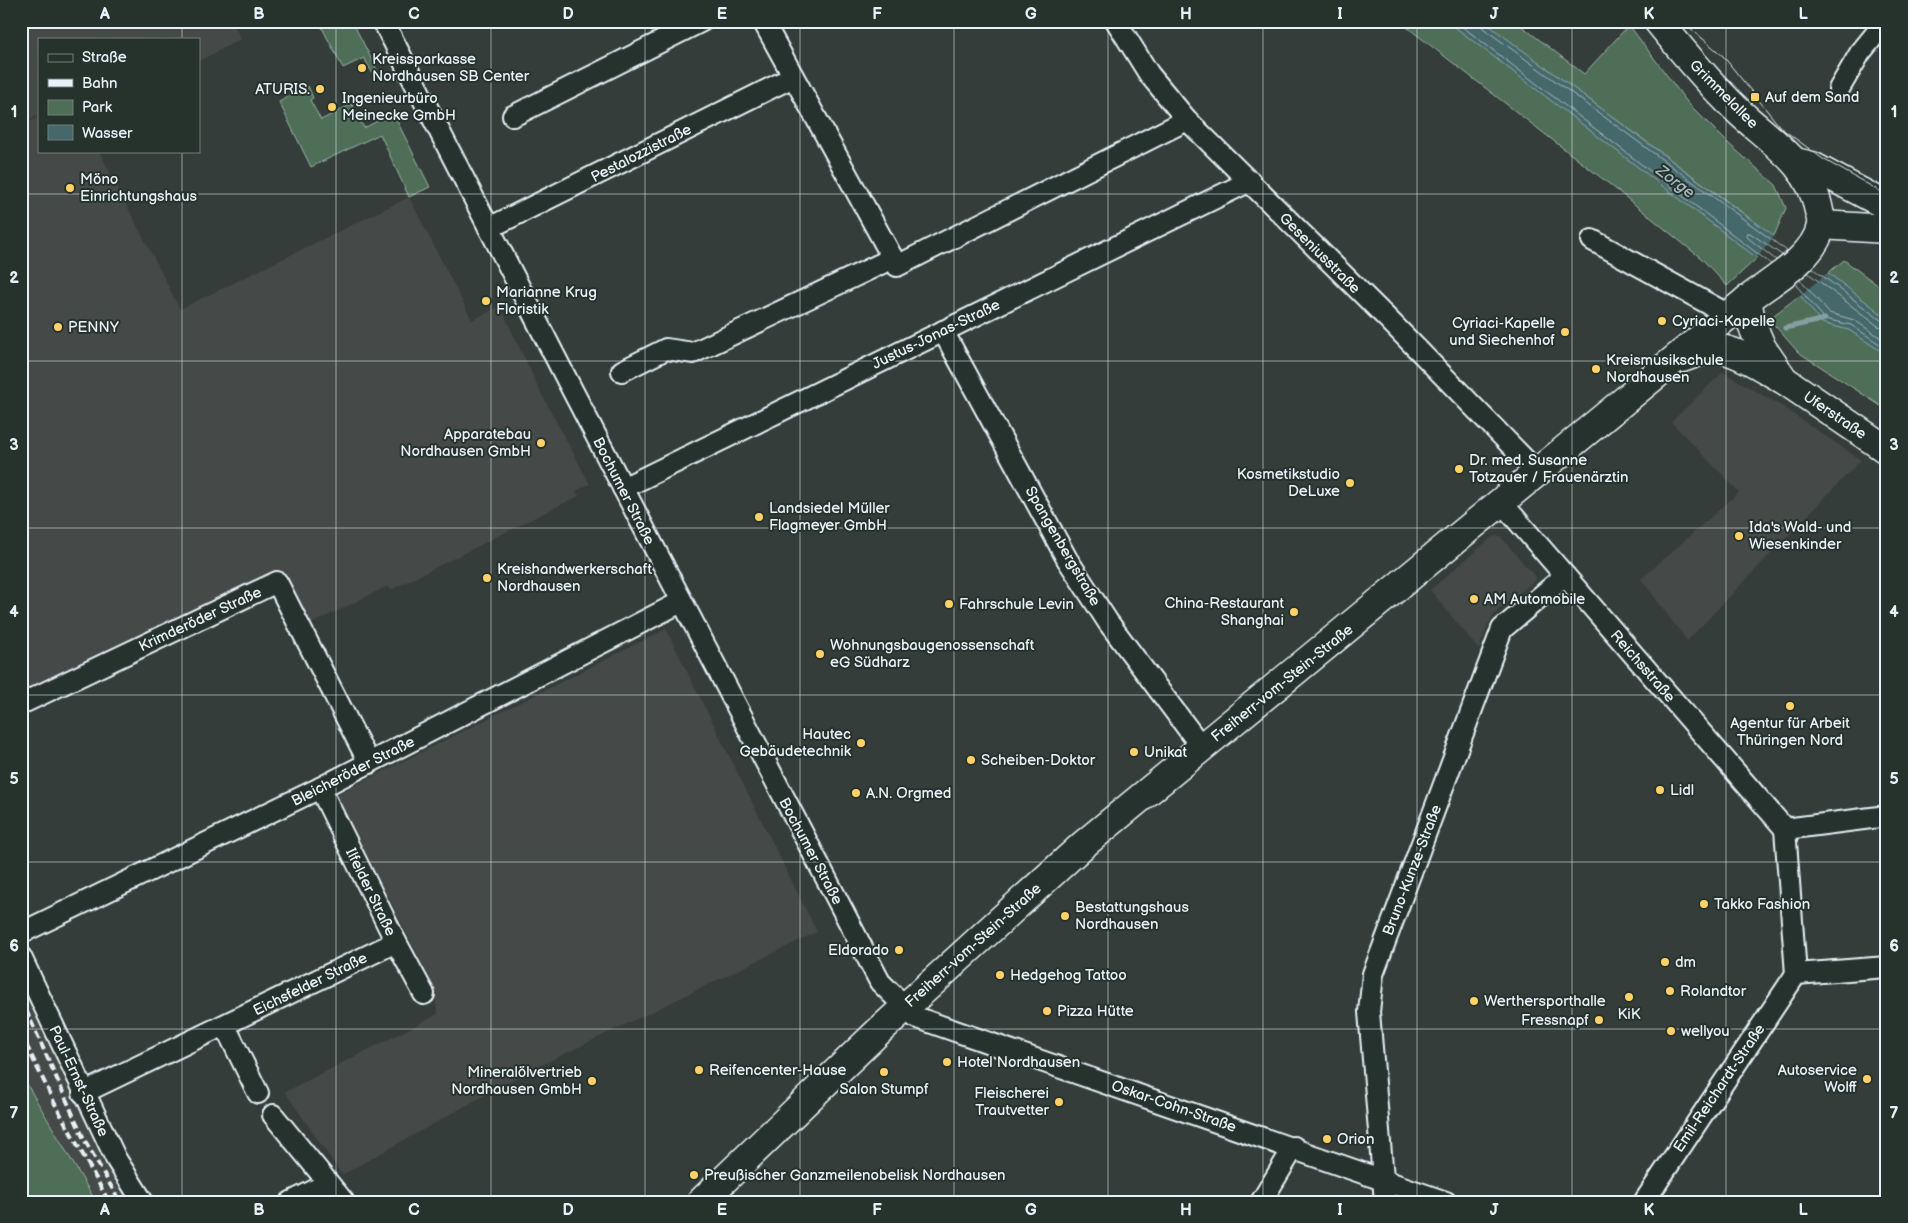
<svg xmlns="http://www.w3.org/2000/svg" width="1908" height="1223" font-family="'Balsamiq Sans',sans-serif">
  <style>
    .built { fill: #454847 }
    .green { fill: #4f6e58; stroke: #9cb0a8 }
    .water { fill: #45686b; stroke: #869fa3 }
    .pier { fill: #343d39 }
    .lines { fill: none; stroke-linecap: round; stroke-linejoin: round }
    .shore { stroke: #a7bac0; stroke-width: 1 }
    .stream { stroke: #869fa3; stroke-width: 5 }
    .minor-casing { stroke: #e8f1f8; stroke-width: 24 }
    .secondary-casing { stroke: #e8f1f8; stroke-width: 31 }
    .primary-casing { stroke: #e8f1f8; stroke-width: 31 }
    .minor { stroke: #26332d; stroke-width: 20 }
    .secondary { stroke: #26332d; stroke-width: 28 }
    .primary { stroke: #26332d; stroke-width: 28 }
    .tram { stroke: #e8f1f8; stroke-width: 1 }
    .rail { stroke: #e8f1f8; stroke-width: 4; stroke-dasharray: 8 4; stroke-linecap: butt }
    .grid { fill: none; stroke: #e8f1f8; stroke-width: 1; stroke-opacity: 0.55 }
    .poi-dot { fill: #ffd166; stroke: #26332d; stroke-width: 2 }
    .labels { text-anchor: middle; stroke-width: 4; stroke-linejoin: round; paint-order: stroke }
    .poi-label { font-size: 15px; fill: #e8f1f8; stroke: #26332d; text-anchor: start }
    .street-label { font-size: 15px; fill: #e8f1f8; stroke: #26332d }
    .water-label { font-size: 16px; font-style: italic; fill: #a7bac0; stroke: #26332d }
    .neatline { fill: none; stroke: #e8f1f8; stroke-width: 2 }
    .grid-label { font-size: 16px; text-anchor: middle; font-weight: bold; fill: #e8f1f8 }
  </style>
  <rect width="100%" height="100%" fill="#343d39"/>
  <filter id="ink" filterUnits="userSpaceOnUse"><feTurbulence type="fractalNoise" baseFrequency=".02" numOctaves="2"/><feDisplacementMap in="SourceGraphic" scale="10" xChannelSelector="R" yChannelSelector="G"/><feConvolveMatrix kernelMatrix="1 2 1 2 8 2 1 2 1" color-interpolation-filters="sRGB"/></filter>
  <g filter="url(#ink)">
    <g class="built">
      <polygon points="21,21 232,21 241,39 199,61 199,39 39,39 39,115 21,124"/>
      <polygon points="39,117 39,151 99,151 180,309 409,197 472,320 500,306 541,393 590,484 576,491 579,496 554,508 391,590 388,586 305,627 279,570 21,697 21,125"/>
      <polygon points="1723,372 1783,407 1861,460 1687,641 1641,579 1739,492 1671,422"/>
      <polygon points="1496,536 1501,537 1537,579 1499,609 1488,624 1479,650 1430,590 1492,537"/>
      <polygon points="666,629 817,932 519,1076 342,1175 285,1092 438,1014 431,981 336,795"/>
      <polygon points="21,978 79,1106 109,1163 134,1202 96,1202 21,1074"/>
    </g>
    <g class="green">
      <polygon points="326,21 352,21 378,72 373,74 364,58 343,68 320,24"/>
      <polygon points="1399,21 1447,21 1757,258 1727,286 1702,259 1608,183"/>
      <polygon points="1483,21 1515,21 1584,74 1629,25 1687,102 1729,144 1776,185 1786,208 1774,236"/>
      <polygon points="308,86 313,98 310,100 321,120 352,104 364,128 393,113 430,187 409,197 380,134 311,167 279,102"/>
      <polygon points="1844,260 1887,292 1887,318 1828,273"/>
      <polygon points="1800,295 1822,323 1849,330 1887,355 1887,410 1798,352 1769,319"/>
      <polygon points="21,1074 96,1202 21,1202"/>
    </g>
    <polygon class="water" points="1447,21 1483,21 1742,213 1828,273 1887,318 1887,355 1849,330 1822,323 1800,295 1757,258"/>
    <polygon class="pier" points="1776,234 1830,271 1798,297 1755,260"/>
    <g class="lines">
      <g class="shore">
        <polyline points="1455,21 1771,264"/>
        <polyline points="1480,21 1483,28 1787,251"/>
        <polyline points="1776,260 1747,237 1747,233 1750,233 1782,255"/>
        <polyline points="1812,268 1882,321 1887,322"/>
        <polyline points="1808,273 1878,326 1887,328"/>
        <polyline points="1800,280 1829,313 1854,320 1887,342"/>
        <polyline points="1795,284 1825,319 1851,325 1887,349"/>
      </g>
      <polyline class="stream" points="1785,328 1825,319"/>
      <defs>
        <g id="minor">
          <polyline points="383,21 567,380 880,982 915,1017 1446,1202"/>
          <polyline points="763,21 897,266 1187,120"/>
          <polyline points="1116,21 1149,74 1187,120 1389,320 1538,473"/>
          <polyline points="1839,89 1860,53 1886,21"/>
          <polyline points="513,116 702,21"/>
          <polyline points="489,228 793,77"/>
          <polyline points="1592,240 1729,315"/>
          <polyline points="943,331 1067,559 1108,622 1203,749"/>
          <polyline points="622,371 666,349 693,353 893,258"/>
          <polyline points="623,488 1250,181"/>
          <polyline points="1502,503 1785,829"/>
          <polyline points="21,704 277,582 369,763"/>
          <polyline points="320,788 396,942 424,994"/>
          <polyline points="1785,829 1796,974"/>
          <polyline points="1785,829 1887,816"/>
          <polyline points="21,933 320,788 681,602"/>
          <polyline points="21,957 116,1159 143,1202"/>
          <polyline points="1796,974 1887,967"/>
          <polyline points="225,1026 258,1093"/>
          <polyline points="83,1093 396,942"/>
          <polyline points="273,1115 344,1202"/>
          <polyline points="291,1202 327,1184"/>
          <polyline points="1261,1202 1294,1147"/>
          <polyline points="1385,1202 1369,1012 1373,974 1502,629 1565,576"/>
          <polyline points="1644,1202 1796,974"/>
        </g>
        <g id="secondary">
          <path d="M1682,358C1694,354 1707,348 1720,349C1739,351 1767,370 1784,380"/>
          <polyline points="701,1202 878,1032 1083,845 1747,300"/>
        </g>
        <g id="primary">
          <path d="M1658,21C1683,52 1708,82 1736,109C1768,140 1811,163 1819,211C1820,215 1822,221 1821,226C1814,259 1771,281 1747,300L1752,325L1762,348L1784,380L1887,450"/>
          <polyline points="1795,162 1812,166 1887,206"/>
          <polyline points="1821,225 1887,229"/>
        </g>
      </defs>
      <use href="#minor" class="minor-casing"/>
      <use href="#secondary" class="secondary-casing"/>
      <use href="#primary" class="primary-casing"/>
      <use href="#minor" class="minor"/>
      <use href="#secondary" class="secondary"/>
      <use href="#primary" class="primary"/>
      <polyline class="tram" points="1682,21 1723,56 1781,128 1823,159 1887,195"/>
      <g class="rail">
        <polyline points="21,999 84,1139 120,1202"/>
        <polyline points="21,1034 55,1104 109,1202"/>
      </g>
    </g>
  </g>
  <path class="grid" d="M182,21V39M336,21V1202M491,21V1202M645,21V1202M800,21V1202M954,21V1202M1108,21V1202M1263,21V1202M1417,21V1202M1572,21V1202M1726,21V1202M182,151V1202M21,194H1887M21,361H1887M21,528H1887M21,695H1887M21,862H1887M21,1029H1887"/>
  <g class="poi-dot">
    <circle cx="362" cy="68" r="5"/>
    <circle cx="320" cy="89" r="5"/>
    <rect x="1750" y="92" width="10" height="10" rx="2.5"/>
    <circle cx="332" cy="107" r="5"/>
    <circle cx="70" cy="188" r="5"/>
    <circle cx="486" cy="301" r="5"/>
    <circle cx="1662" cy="321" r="5"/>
    <circle cx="58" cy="327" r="5"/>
    <circle cx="1565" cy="332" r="5"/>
    <circle cx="1596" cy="369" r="5"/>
    <circle cx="541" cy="443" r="5"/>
    <circle cx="1459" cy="469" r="5"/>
    <circle cx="1350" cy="483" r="5"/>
    <circle cx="759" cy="517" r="5"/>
    <circle cx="1739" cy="536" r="5"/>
    <circle cx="487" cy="578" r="5"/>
    <circle cx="1474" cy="599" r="5"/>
    <circle cx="949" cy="604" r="5"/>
    <circle cx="1294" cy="612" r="5"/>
    <circle cx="820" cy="654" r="5"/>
    <circle cx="1790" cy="706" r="5"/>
    <circle cx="861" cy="743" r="5"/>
    <circle cx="1134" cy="752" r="5"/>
    <circle cx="971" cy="760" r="5"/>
    <circle cx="1660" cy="790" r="5"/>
    <circle cx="856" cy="793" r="5"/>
    <circle cx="1704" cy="904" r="5"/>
    <circle cx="1065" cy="916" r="5"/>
    <circle cx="899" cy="950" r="5"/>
    <circle cx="1665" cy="962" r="5"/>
    <circle cx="1000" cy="975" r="5"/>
    <circle cx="1670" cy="991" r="5"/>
    <circle cx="1629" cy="997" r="5"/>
    <circle cx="1474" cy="1001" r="5"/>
    <circle cx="1047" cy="1011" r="5"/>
    <circle cx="1599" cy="1020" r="5"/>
    <circle cx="1671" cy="1031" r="5"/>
    <circle cx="947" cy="1062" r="5"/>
    <circle cx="699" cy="1070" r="5"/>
    <circle cx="884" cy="1072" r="5"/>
    <circle cx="1867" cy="1079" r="5"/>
    <circle cx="592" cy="1081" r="5"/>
    <circle cx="1059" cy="1102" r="5"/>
    <circle cx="1327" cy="1139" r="5"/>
    <circle cx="694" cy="1175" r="5"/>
  </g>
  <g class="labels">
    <g class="poi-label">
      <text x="372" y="64">Kreissparkasse<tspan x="372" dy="17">Nordhausen SB Center</tspan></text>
      <text x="310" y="94" text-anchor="end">ATURIS.</text>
      <text x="1765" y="102">Auf dem Sand</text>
      <text x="342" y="103">Ingenieurbüro<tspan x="342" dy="17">Meinecke GmbH</tspan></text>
      <text x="80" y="184">Möno<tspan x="80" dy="17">Einrichtungshaus</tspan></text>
      <text x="496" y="297">Marianne Krug<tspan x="496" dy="17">Floristik</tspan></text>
      <text x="1672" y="326">Cyriaci-Kapelle</text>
      <text x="1555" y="328" text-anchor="end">Cyriaci-Kapelle<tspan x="1555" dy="17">und Siechenhof</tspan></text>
      <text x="68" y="332">PENNY</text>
      <text x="1606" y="365">Kreismusikschule<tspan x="1606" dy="17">Nordhausen</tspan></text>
      <text x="531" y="439" text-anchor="end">Apparatebau<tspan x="531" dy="17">Nordhausen GmbH</tspan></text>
      <text x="1469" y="465">Dr. med. Susanne<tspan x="1469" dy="17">Totzauer / Frauenärztin</tspan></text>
      <text x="1340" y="479" text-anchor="end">Kosmetikstudio<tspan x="1340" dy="17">DeLuxe</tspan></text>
      <text x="769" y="513">Landsiedel Müller<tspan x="769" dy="17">Flagmeyer GmbH</tspan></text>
      <text x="1749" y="532">Ida's Wald- und<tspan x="1749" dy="17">Wiesenkinder</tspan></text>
      <text x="497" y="574">Kreishandwerkerschaft<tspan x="497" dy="17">Nordhausen</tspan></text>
      <text x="1484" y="604">AM Automobile</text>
      <text x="1284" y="608" text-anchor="end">China-Restaurant<tspan x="1284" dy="17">Shanghai</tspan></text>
      <text x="959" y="609">Fahrschule Levin</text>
      <text x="830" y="650">Wohnungsbaugenossenschaft<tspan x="830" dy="17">eG Südharz</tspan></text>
      <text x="1790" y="728" text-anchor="middle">Agentur für Arbeit<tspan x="1790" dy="17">Thüringen Nord</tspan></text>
      <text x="851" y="739" text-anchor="end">Hautec<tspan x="851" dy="17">Gebäudetechnik</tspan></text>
      <text x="1144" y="757">Unikat</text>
      <text x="981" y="765">Scheiben-Doktor</text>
      <text x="1670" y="795">Lidl</text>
      <text x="866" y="798">A.N. Orgmed</text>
      <text x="1714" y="909">Takko Fashion</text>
      <text x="1075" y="912">Bestattungshaus<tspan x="1075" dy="17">Nordhausen</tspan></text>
      <text x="889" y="955" text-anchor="end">Eldorado</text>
      <text x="1675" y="967">dm</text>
      <text x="1010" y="980">Hedgehog Tattoo</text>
      <text x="1680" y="996">Rolandtor</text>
      <text x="1484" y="1006">Werthersporthalle</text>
      <text x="1057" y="1016">Pizza Hütte</text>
      <text x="1629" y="1019" text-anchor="middle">KiK</text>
      <text x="1589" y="1025" text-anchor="end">Fressnapf</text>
      <text x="1681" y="1036">wellyou</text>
      <text x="957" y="1067">Hotel Nordhausen</text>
      <text x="709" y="1075">Reifencenter-Hause</text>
      <text x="1857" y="1075" text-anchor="end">Autoservice<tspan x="1857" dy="17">Wolff</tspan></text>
      <text x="582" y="1077" text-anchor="end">Mineralölvertrieb<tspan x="582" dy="17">Nordhausen GmbH</tspan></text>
      <text x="884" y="1094" text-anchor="middle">Salon Stumpf</text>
      <text x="1049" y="1098" text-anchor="end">Fleischerei<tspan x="1049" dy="17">Trautvetter</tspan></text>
      <text x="1337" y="1144">Orion</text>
      <text x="704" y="1180">Preußischer Ganzmeilenobelisk Nordhausen</text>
    </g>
    <g class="street-label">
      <text transform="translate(1724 94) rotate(45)" y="5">Grimmelallee</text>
      <text transform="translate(641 153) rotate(-27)" y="5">Pestalozzistraße</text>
      <text transform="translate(1320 253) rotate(45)" y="5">Geseniusstraße</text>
      <text transform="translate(936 334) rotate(-26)" y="5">Justus-Jonas-Straße</text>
      <text transform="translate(1835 415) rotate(34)" y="5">Uferstraße</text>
      <text transform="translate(624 491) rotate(63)" y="5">Bochumer Straße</text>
      <text transform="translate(1063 546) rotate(60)" y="5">Spangenbergstraße</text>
      <text transform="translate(200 619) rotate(-25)" y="5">Krimderöder Straße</text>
      <text transform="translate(1643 666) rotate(49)" y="5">Reichsstraße</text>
      <text transform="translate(1282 683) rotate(-39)" y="5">Freiherr-vom-Stein-Straße</text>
      <text transform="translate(353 771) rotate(-27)" y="5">Bleicheröder Straße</text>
      <text transform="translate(811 851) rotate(62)" y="5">Bochumer Straße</text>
      <text transform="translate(1412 870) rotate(-69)" y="5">Bruno-Kunze-Straße</text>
      <text transform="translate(371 892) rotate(64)" y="5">Ilfelder Straße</text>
      <text transform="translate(973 945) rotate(-42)" y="5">Freiherr-vom-Stein-Straße</text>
      <text transform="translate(310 984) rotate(-26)" y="5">Eichsfelder Straße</text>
      <text transform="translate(79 1081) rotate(65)" y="5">Paul-Ernst-Straße</text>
      <text transform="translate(1719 1088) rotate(-56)" y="5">Emil-Reichardt-Straße</text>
      <text transform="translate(1174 1106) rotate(19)" y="5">Oskar-Cohn-Straße</text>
    </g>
    <g class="water-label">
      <text transform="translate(1676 181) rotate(37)" y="6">Zorge</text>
    </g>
  </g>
  <rect width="1908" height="1223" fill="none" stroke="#26332d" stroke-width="55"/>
  <rect x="38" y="38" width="162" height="115" fill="#26332d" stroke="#747f7e"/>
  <rect x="48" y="54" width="25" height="8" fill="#26332d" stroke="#747f7e"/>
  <text x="82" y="62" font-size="15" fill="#e8f1f8">Straße</text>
  <rect x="48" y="79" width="25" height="8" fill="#e8f1f8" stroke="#747f7e"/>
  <text x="82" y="88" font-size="15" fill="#e8f1f8">Bahn</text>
  <rect x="48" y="100" width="25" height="15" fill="#4f6e58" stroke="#747f7e"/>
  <text x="82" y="112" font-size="15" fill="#e8f1f8">Park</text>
  <rect x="48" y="125" width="25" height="15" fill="#45686b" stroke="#747f7e"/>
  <text x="82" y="138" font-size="15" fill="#e8f1f8">Wasser</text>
  <rect x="28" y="28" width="1852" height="1168" class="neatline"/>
  <g class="grid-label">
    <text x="105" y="19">A</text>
    <text x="259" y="19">B</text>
    <text x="414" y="19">C</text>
    <text x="568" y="19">D</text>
    <text x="722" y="19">E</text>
    <text x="877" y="19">F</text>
    <text x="1031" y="19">G</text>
    <text x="1186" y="19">H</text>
    <text x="1340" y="19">I</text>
    <text x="1494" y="19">J</text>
    <text x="1649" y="19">K</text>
    <text x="1803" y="19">L</text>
    <text x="14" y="117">1</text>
    <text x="1894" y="117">1</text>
    <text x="14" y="283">2</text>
    <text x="1894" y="283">2</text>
    <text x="14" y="450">3</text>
    <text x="1894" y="450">3</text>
    <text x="14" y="617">4</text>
    <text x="1894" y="617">4</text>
    <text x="14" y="784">5</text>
    <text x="1894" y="784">5</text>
    <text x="14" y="951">6</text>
    <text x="1894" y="951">6</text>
    <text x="14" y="1118">7</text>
    <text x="1894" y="1118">7</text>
    <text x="105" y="1215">A</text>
    <text x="259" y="1215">B</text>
    <text x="414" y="1215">C</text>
    <text x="568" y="1215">D</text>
    <text x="722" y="1215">E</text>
    <text x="877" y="1215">F</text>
    <text x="1031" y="1215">G</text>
    <text x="1186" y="1215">H</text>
    <text x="1340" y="1215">I</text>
    <text x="1494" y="1215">J</text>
    <text x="1649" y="1215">K</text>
    <text x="1803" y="1215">L</text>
  </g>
</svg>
